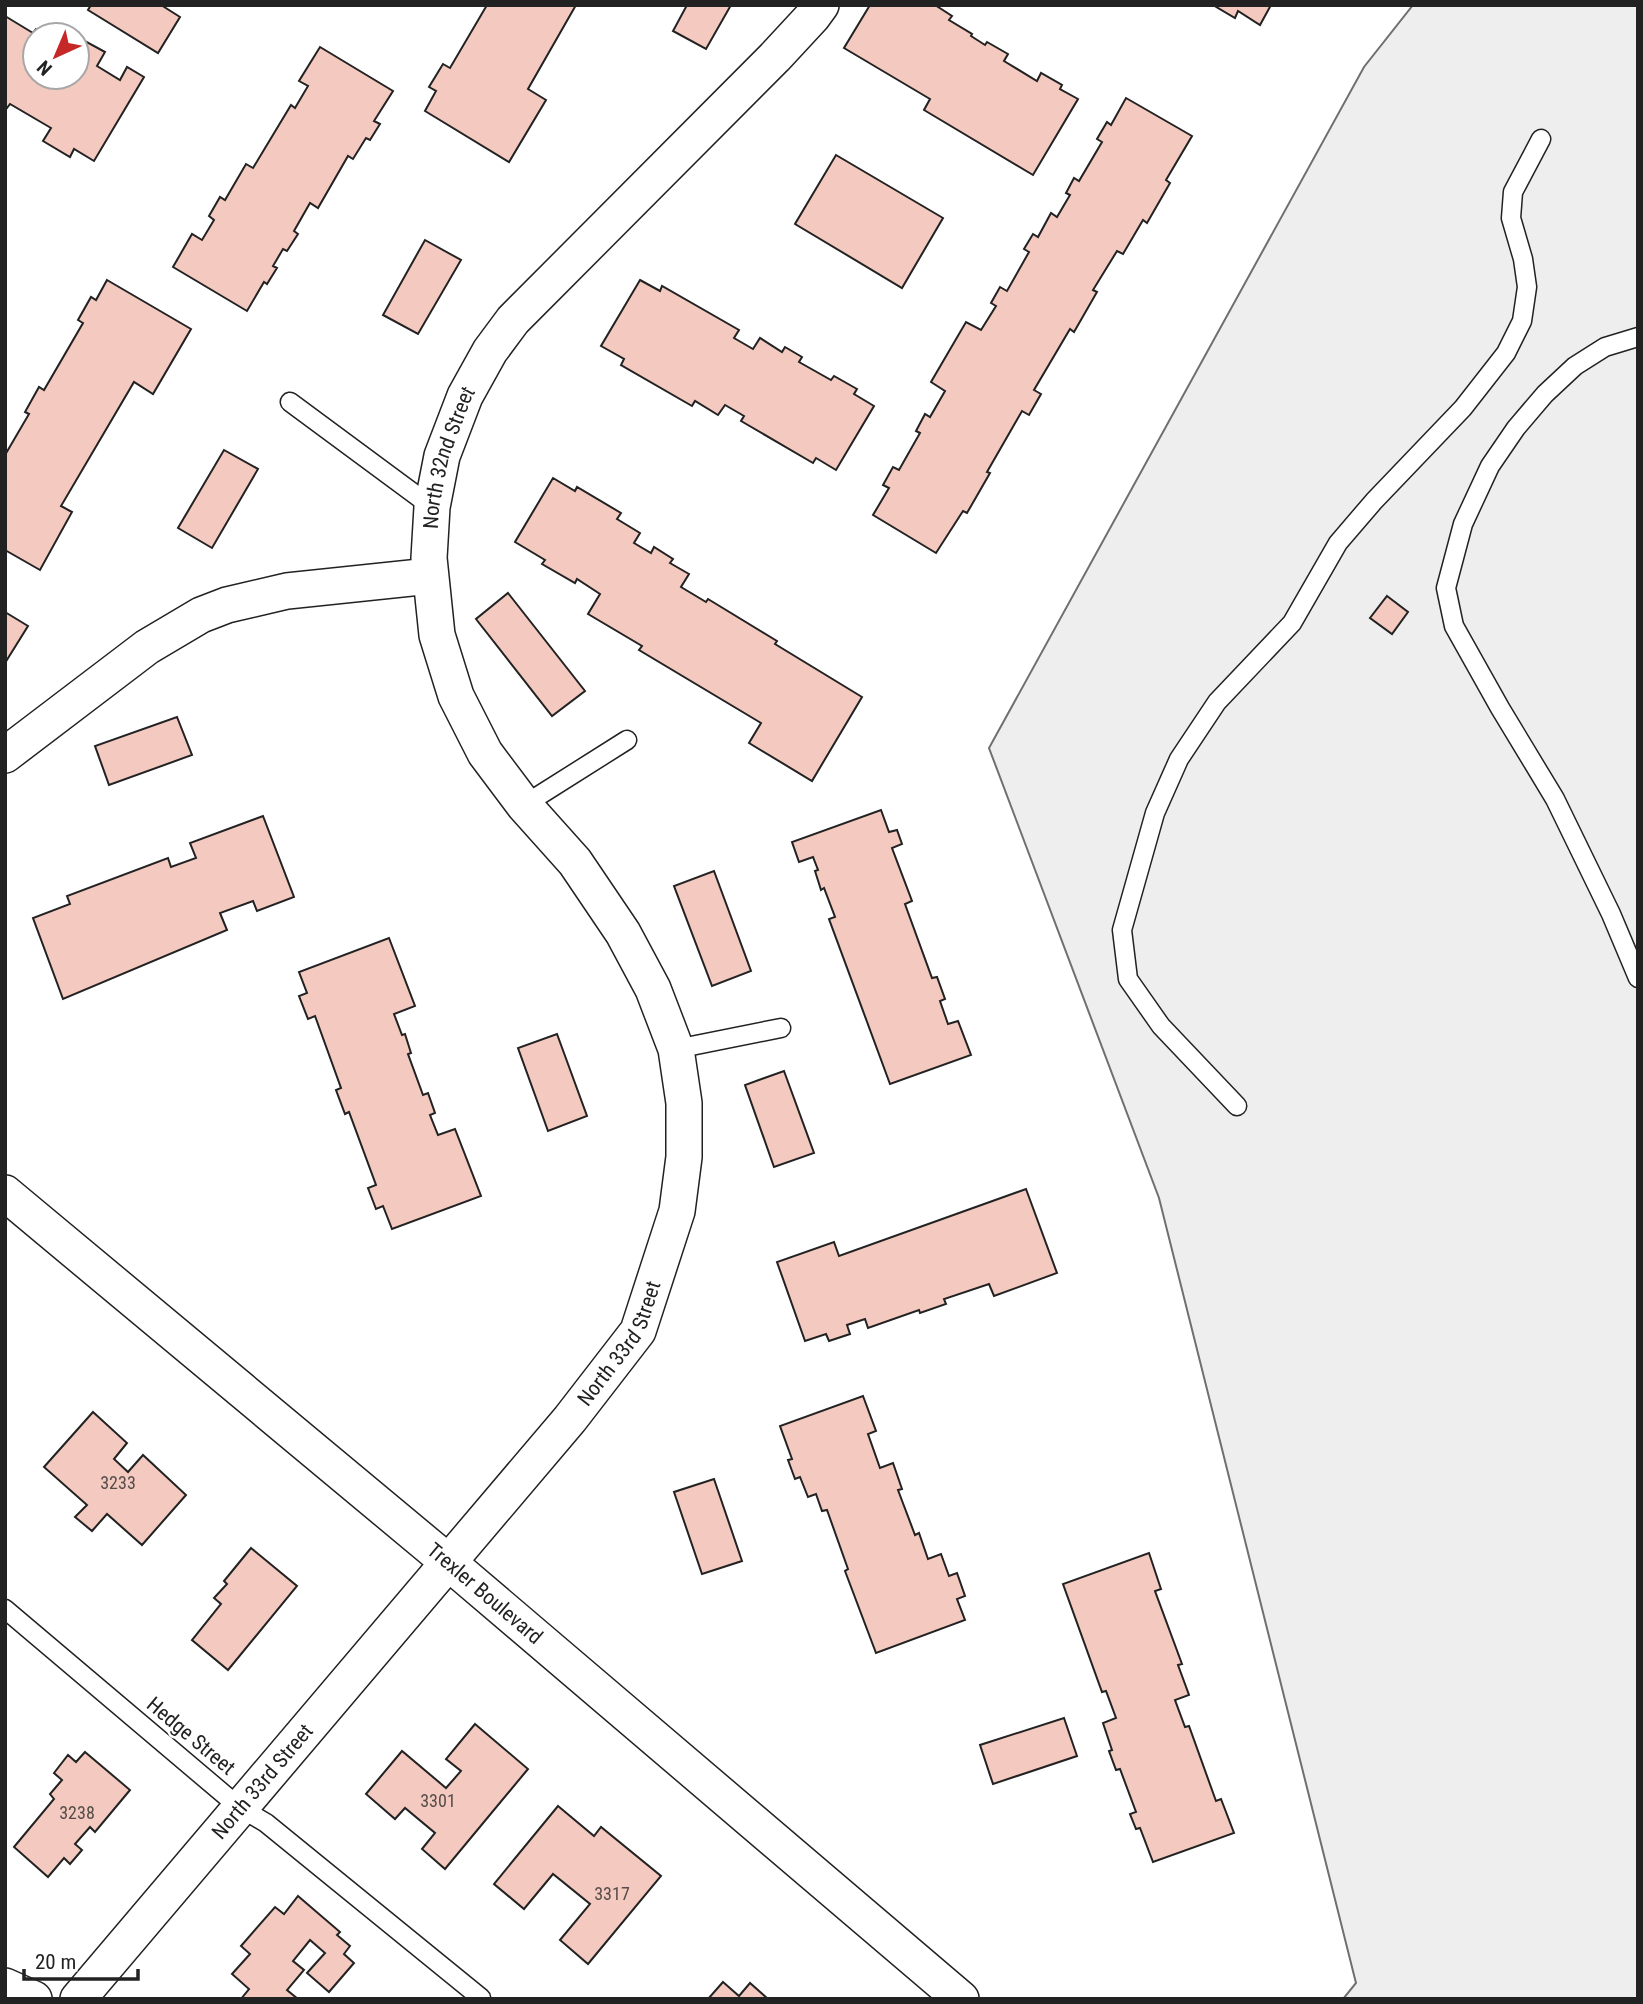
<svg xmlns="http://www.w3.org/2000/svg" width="1643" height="2004" font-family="'Roboto Condensed',sans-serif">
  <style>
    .green { fill: #eee; stroke: #6f6f6f; stroke-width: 2 }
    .building { fill: #f3c9c0; stroke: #222; stroke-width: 2 }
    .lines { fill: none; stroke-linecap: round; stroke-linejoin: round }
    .lane-casing { stroke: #222; stroke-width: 21 }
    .street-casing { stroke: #222; stroke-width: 38 }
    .lane { stroke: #fff; stroke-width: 18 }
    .street { stroke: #fff; stroke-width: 35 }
    .labels { text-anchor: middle; stroke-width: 5; stroke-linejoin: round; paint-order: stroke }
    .number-label { font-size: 18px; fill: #564c4a }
    .street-label { font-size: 21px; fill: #222; stroke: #fff }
  </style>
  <rect width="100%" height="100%" fill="#fff"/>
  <polygon class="green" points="1413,5 1638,5 1638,1999 1343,1999 1356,1983 1159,1198 989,748 1364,67"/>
  <g class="building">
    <polygon points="91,5 161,5 180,17 158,53 88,10"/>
    <polygon points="487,5 576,5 528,89 546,100 509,162 425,111 436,91 429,87 443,64 450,68"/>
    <polygon points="687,5 731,5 706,49 673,31"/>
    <polygon points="870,5 935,5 952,16 949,20 972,34 971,36 985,45 987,42 1008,54 1004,61 1037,81 1041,73 1062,85 1060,89 1078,99 1033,175 924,110 930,99 844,48"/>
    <polygon points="1213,5 1271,5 1260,25 1238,11 1235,18"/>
    <polygon points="5,16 33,33 36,29 45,35 35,35 35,77 77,77 77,54 85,41 105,52 97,66 120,80 127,67 144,77 94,161 74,149 70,157 43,141 51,128 10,104 7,108 5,107"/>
    <polygon points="320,47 393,91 374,121 380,124 370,140 366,138 353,159 348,156 318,208 310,203 294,231 298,234 287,251 283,249 273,266 277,268 267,284 264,282 247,311 173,267 192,234 202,240 214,220 209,216 220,197 225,200 246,164 253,168 291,105 295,108 308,86 299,81"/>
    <polygon points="1126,98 1192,136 1166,180 1170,183 1147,223 1143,220 1123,254 1117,251 1093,290 1097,292 1074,332 1070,329 1034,390 1041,394 1029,415 1022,411 987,472 990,473 967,513 963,511 936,553 873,515 889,488 883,485 893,467 899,470 920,433 916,431 925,414 930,417 945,391 931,382 966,322 981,330 996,306 991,303 1000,287 1007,291 1029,252 1024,249 1033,234 1038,237 1051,213 1057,217 1070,195 1066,193 1074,178 1079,181 1102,142 1097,139 1107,122 1111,125"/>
    <polygon points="836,155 943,218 902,288 795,224"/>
    <polygon points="425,240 461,260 418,334 383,315"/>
    <polygon points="107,280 191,329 153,394 134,382 61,506 72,512 40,570 5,550 5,455 29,414 25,412 39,387 44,390 83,323 78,320 91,297 96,300"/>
    <polygon points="640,280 660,291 662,286 739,330 734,338 753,349 760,338 782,352 785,347 802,357 799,362 831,380 834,376 857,389 854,394 874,406 836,470 816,458 813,463 741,421 744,416 725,405 718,415 695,401 692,406 621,365 624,359 601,346"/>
    <polygon points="224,450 258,469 212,548 178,528"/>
    <polygon points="553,478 575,491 577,487 621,513 617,519 640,533 634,543 651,553 654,547 673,559 670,563 689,574 681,587 706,602 708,599 777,641 775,644 862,697 812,781 749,743 761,723 639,650 642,646 588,614 600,594 577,579 575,583 542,564 545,560 515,542"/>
    <polygon points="508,593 585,691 552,716 476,619"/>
    <polygon points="1387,596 1408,612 1392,634 1370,618"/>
    <polygon points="5,612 28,626 5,663"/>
    <polygon points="177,717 192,755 109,785 95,746"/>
    <polygon points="881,810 889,832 897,830 902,844 892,848 912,901 905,904 932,978 937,977 945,999 940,1001 948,1024 958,1021 971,1055 890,1084 829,919 835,917 824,888 821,890 815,871 818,870 813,857 799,862 792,842"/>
    <polygon points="263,816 294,897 257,911 253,901 220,913 227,930 63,999 33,918 70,904 67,896 168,858 171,867 196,858 190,843"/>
    <polygon points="714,871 751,971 712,986 674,886"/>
    <polygon points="389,938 415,1006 394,1014 402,1035 405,1034 411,1053 408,1054 423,1095 428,1093 435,1113 430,1115 438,1135 455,1129 481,1196 392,1229 383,1206 376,1209 368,1188 376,1185 349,1112 345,1114 336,1090 341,1088 315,1016 308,1019 299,996 307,993 299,972"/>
    <polygon points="557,1034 587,1116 548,1131 518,1048"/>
    <polygon points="784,1071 814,1153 774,1167 745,1085"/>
    <polygon points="1026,1189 1057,1273 994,1296 989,1284 944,1299 946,1304 920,1313 919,1310 868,1328 865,1319 847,1325 850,1334 829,1341 826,1334 805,1341 777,1262 834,1242 839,1256"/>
    <polygon points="863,1396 876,1431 868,1434 880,1468 893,1463 902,1489 898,1490 915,1535 919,1533 928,1559 941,1554 949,1576 957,1573 965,1596 957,1599 965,1620 876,1653 845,1571 848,1569 827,1510 822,1511 816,1494 808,1497 800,1477 795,1479 788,1460 792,1459 780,1426"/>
    <polygon points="93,1412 127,1443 114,1459 128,1472 143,1455 186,1495 142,1545 107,1514 92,1531 75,1517 87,1505 44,1467"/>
    <polygon points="714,1479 742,1561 702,1574 674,1492"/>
    <polygon points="251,1548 297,1586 228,1670 192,1640 221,1604 214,1598 227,1584 224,1581"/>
    <polygon points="1149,1553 1161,1589 1155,1591 1182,1664 1178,1665 1189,1695 1175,1700 1185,1727 1189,1726 1216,1801 1221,1799 1234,1833 1153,1862 1140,1828 1136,1829 1130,1814 1136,1812 1120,1769 1116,1770 1109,1751 1112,1750 1103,1723 1116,1718 1106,1691 1102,1692 1063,1584"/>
    <polygon points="1064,1718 1077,1756 993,1784 980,1745"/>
    <polygon points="475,1724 528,1769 445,1869 422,1849 435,1833 405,1808 395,1819 366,1794 402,1751 446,1788 461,1771 446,1759"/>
    <polygon points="85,1752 130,1790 95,1832 90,1827 75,1844 82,1850 70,1864 64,1858 48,1877 14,1847 54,1799 50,1794 62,1780 54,1773 68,1755 76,1762"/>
    <polygon points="558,1806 594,1836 601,1827 661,1876 588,1964 560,1940 590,1904 553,1874 524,1909 494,1884"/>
    <polygon points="298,1896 340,1932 337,1935 350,1946 344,1954 354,1963 329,1992 307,1973 325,1953 310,1940 293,1961 304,1970 287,1990 298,1999 241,1999 249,1989 232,1974 250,1954 241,1946 275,1907 284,1914"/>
    <polygon points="723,1982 739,1996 750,1983 768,1999 708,1999"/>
  </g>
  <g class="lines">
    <defs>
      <g id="lane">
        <polyline points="1638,337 1605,347 1575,366 1545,394 1516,428 1490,466 1463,524 1446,588 1454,626 1500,708 1555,799 1611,914 1638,978"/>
        <polyline points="290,402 432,507"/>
        <polyline points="524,805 627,740"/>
        <polyline points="676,1049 781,1028"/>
        <polyline points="1237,1106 1161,1026 1128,979 1122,930 1155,813 1179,759 1217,702 1292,623 1338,543 1374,501 1463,408 1506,353 1522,321 1527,287 1523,259 1511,218 1513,192 1541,139"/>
        <polyline points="5,1609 239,1807 266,1823 481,1998"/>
      </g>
      <g id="street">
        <polyline points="5,755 147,647 201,615 227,605 287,591 430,576"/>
        <path id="s1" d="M5,1193L448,1562L961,1999"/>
        <polyline points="5,1986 34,1999"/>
        <path id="s2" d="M78,1999L570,1419L638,1331L677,1211L684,1157V1103L676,1049L653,989L623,933L575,862L524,805L485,753L456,696L437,635L429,558L432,507L442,456L465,396L490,351L513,320L775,57L813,16L821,5"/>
      </g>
    </defs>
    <use href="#lane" class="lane-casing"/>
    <use href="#street" class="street-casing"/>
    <use href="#lane" class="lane"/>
    <use href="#street" class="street"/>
  </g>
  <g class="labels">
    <g class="number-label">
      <text x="118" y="1489">3233</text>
      <text x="438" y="1807">3301</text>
      <text x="77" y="1819">3238</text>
      <text x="612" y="1900">3317</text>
    </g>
    <g class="street-label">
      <text dy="7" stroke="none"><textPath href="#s2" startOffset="1824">North 32nd Street</textPath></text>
      <text dy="7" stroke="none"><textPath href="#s2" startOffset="852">North 33rd Street</textPath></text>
      <text dy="7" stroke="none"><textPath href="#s1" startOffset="625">Trexler Boulevard</textPath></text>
      <text transform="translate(191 1736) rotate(40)" y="7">Hedge Street</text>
      <text dy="7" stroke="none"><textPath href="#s2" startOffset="285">North 33rd Street</textPath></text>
    </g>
  </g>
  <rect width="1643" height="2004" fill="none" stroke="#222222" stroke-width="14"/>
  <g transform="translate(56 56) rotate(224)"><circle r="33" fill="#ffffff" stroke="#a7a7a7" stroke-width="2"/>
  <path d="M0-5L12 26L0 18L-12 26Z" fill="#c62828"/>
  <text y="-10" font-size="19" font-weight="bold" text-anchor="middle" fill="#222222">N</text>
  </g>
  <path d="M24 1969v10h114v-10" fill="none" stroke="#222222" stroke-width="3.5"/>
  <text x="35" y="1969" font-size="21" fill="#222222" stroke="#ffffff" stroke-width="5" paint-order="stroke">20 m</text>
</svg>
